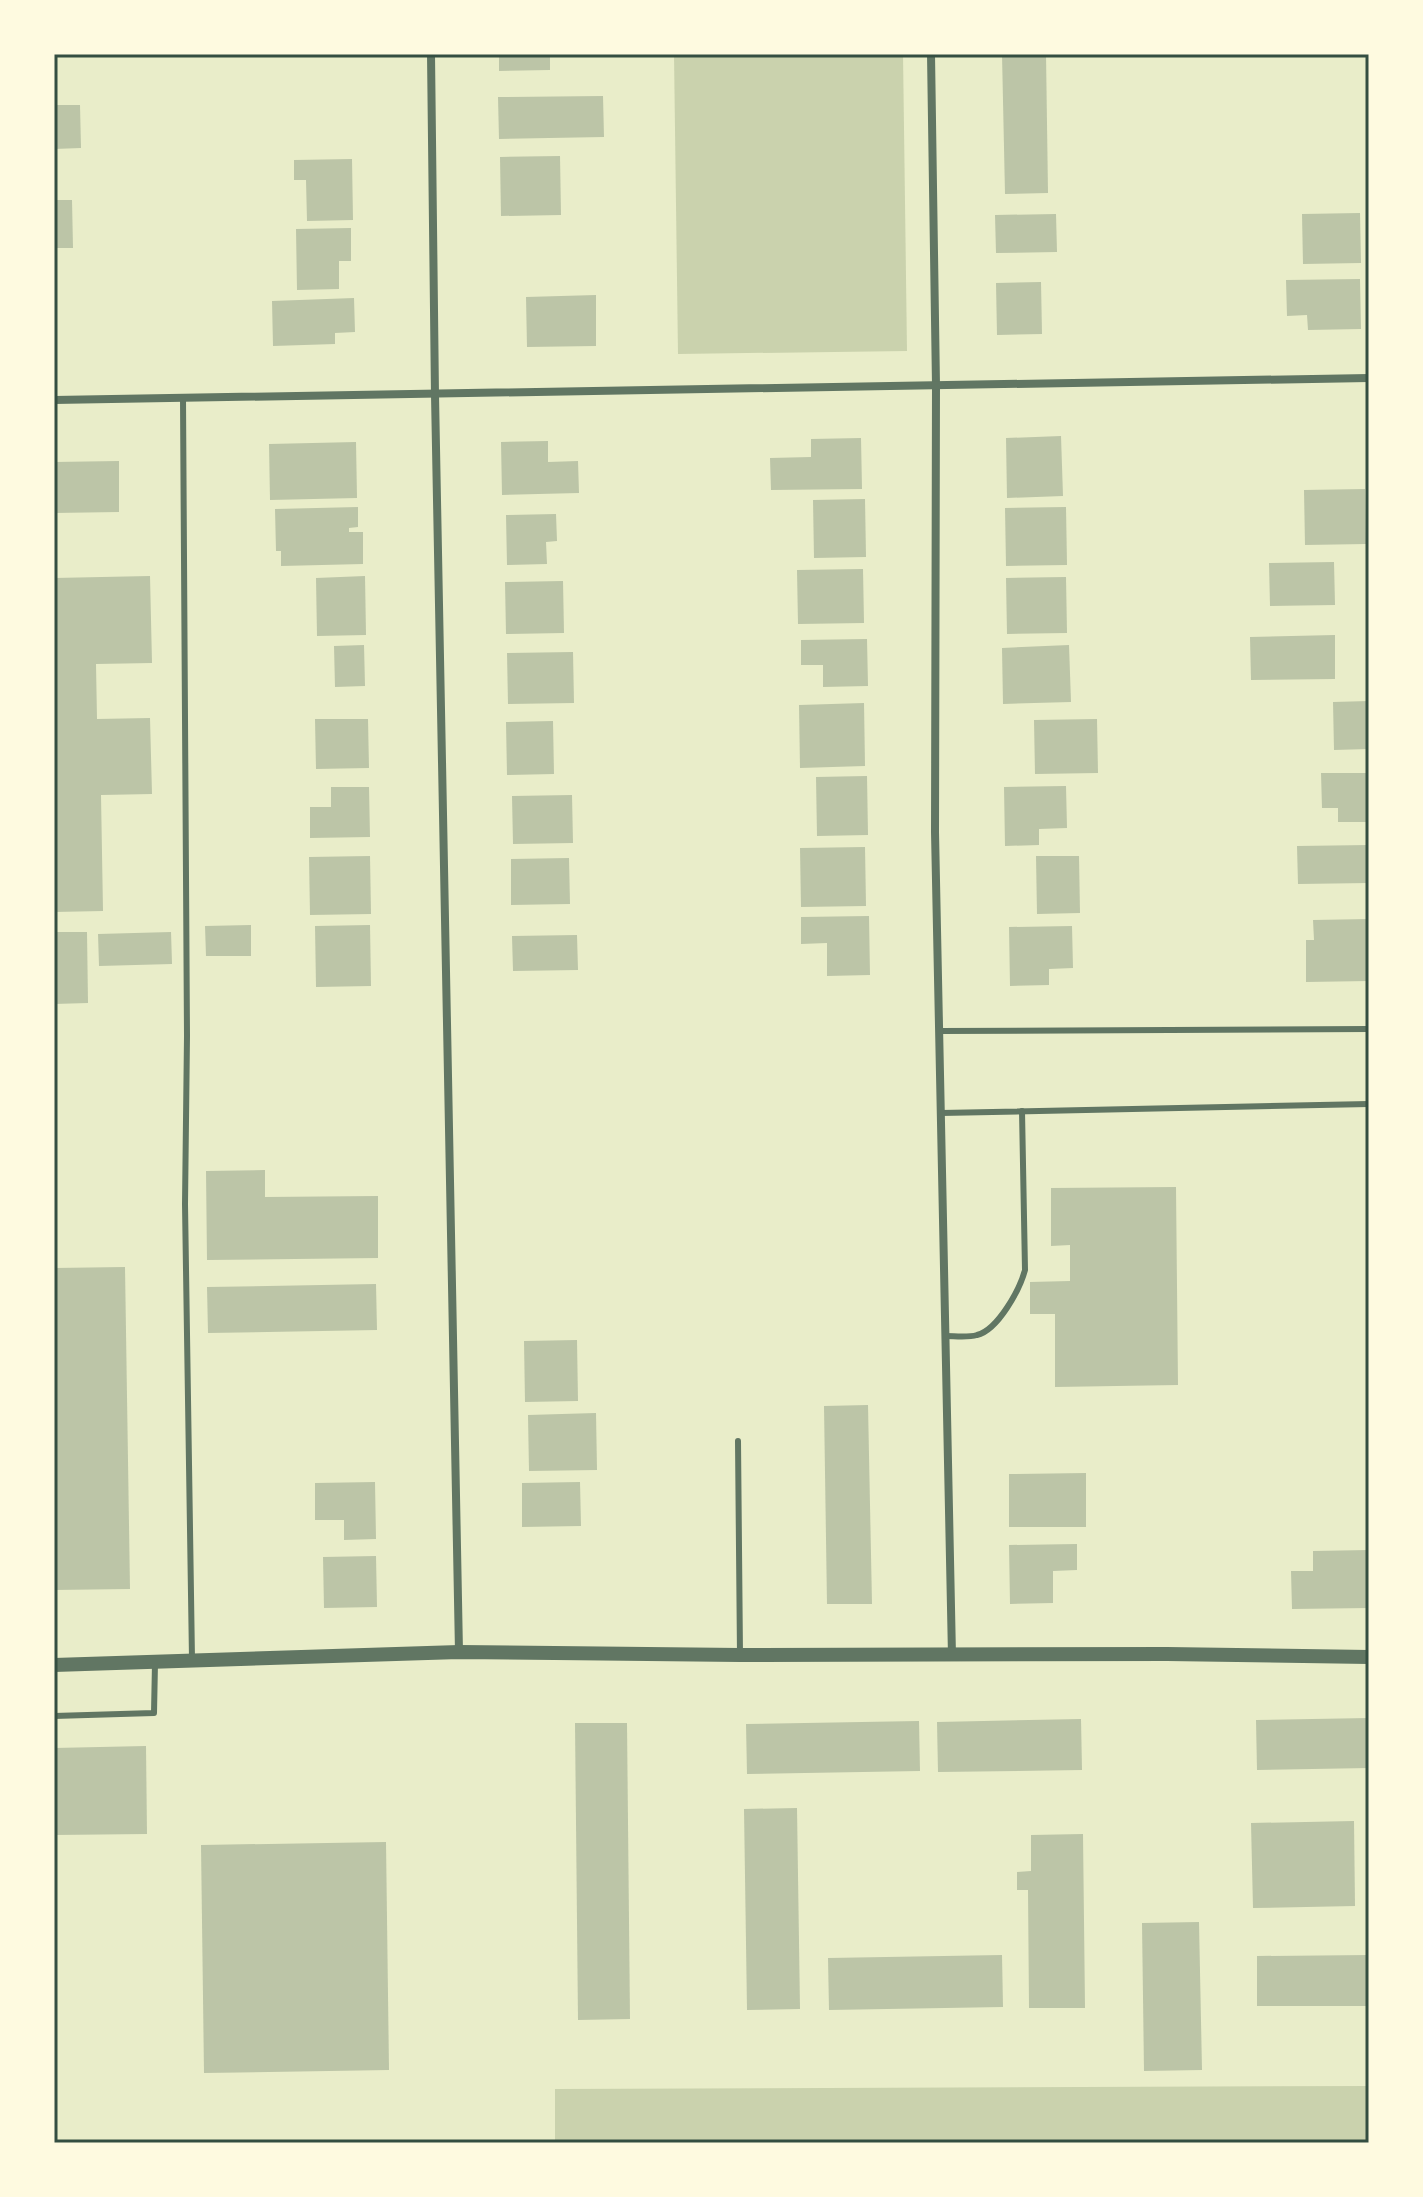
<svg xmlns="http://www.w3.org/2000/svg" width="1423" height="2197" font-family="Spectral,serif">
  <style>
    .green { fill: #cad2ad }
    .building { fill: #bcc5a7 }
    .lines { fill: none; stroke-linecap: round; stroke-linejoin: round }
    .service { stroke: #617663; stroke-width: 6 }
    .minor { stroke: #617663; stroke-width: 8 }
    .tertiary { stroke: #617663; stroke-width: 14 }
    .neatline { fill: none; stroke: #344e41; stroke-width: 3 }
  </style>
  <rect width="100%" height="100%" fill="#e9edc9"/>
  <g class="green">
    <polygon points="674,54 903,54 907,351 678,354"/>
    <polygon points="1369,2086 1369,2143 555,2143 555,2089"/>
  </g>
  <g class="building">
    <polygon points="499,54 550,54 550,70 499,71"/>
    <polygon points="1002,54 1046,54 1048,193 1005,194"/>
    <polygon points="603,96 604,137 499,139 498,97"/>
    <polygon points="54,105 80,105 81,148 54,149"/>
    <polygon points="560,156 561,215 501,216 500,157"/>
    <polygon points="352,159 353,220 307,221 306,180 294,180 294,160"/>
    <polygon points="54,200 72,200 73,248 54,248"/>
    <polygon points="1360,213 1361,263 1303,264 1302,214"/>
    <polygon points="1056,214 1057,252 996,253 995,215"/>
    <polygon points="351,228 351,261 339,261 339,289 297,290 296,229"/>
    <polygon points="1360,279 1361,329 1308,330 1307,315 1287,316 1286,280"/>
    <polygon points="1041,282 1042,334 997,335 996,283"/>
    <polygon points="596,295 596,346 527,347 526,297"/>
    <polygon points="354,298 355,332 335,333 335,344 273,346 272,301"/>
    <polygon points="1061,436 1063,496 1007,498 1006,438"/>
    <polygon points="861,438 862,489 771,490 770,458 811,457 811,439"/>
    <polygon points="548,441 548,462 578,461 579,493 502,495 501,442"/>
    <polygon points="356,442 357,498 270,500 269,444"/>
    <polygon points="119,461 119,512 54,513 54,462"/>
    <polygon points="1365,489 1366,544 1305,545 1304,490"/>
    <polygon points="865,499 866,557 814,558 813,500"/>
    <polygon points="358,507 358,527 349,528 349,532 363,532 363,564 281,566 281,551 276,551 275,509"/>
    <polygon points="1066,507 1067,565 1006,566 1005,508"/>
    <polygon points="556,514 557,541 546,542 547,564 507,565 506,515"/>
    <polygon points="1334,562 1335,605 1270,606 1269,563"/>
    <polygon points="863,569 864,623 798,624 797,570"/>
    <polygon points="150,576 152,663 96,664 97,719 150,718 152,794 101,795 103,911 54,912 54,578"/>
    <polygon points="365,576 366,635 317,636 316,578"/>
    <polygon points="1066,577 1067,633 1007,634 1006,578"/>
    <polygon points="563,581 564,633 506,634 505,582"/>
    <polygon points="1335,635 1335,679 1251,680 1250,637"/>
    <polygon points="867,639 868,686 823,687 823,665 801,665 801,640"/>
    <polygon points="364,645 365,686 335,687 334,646"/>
    <polygon points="1069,645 1071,702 1003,704 1002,648"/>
    <polygon points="573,652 574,703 508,704 507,653"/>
    <polygon points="1369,701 1369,749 1334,750 1333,702"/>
    <polygon points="864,703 865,766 800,768 799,705"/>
    <polygon points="315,719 368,719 369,768 316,769"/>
    <polygon points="1097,719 1098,773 1035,774 1034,720"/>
    <polygon points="553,721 554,774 507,775 506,722"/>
    <polygon points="1321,773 1369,773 1369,822 1338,822 1338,808 1322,808"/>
    <polygon points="867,776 868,835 817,836 816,777"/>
    <polygon points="1066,786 1067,828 1039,829 1039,845 1005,846 1004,787"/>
    <polygon points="331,787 369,787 370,837 310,838 310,807 331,807"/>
    <polygon points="572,795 573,843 513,844 512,796"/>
    <polygon points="1369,845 1369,883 1298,884 1297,846"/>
    <polygon points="865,847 866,906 801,907 800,848"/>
    <polygon points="370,856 371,914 310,915 309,857"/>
    <polygon points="1036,856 1079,856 1080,913 1037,914"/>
    <polygon points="569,858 570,904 511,905 511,859"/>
    <polygon points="869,916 870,975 827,976 827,943 801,944 801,917"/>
    <polygon points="1369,919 1369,981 1306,982 1306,940 1314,940 1313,920"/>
    <polygon points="251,925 251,956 206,956 205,926"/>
    <polygon points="370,925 371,986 316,987 315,926"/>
    <polygon points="1072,926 1073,968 1049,969 1049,985 1010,986 1009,927"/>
    <polygon points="54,932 87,932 88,1003 54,1004"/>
    <polygon points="171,932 172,964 99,966 98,934"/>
    <polygon points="577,935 578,970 513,971 512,936"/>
    <polygon points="265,1170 265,1197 378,1196 378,1258 207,1260 206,1171"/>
    <polygon points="1176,1187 1178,1385 1055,1387 1055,1314 1030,1314 1030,1282 1070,1281 1070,1245 1051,1246 1051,1188"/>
    <polygon points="125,1267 130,1589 54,1590 54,1268"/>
    <polygon points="376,1284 377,1330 208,1333 207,1287"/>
    <polygon points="577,1340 578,1401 525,1402 524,1341"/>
    <polygon points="868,1405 872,1604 827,1604 824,1406"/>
    <polygon points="596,1413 597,1470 529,1471 528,1415"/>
    <polygon points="1086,1473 1086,1527 1009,1527 1009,1474"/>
    <polygon points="375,1482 376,1539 344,1540 344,1520 315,1520 315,1483"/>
    <polygon points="580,1482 581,1526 522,1527 522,1483"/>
    <polygon points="1077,1544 1077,1570 1053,1571 1053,1603 1010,1604 1009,1545"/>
    <polygon points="1369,1550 1369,1608 1292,1609 1291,1571 1313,1571 1313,1551"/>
    <polygon points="376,1556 377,1607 324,1608 323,1557"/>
    <polygon points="1369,1718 1369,1768 1257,1770 1256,1720"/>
    <polygon points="1081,1719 1082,1770 938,1772 937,1722"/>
    <polygon points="919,1721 920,1771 747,1774 746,1724"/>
    <polygon points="575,1723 627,1723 630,2019 578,2020"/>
    <polygon points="146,1746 147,1834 54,1835 54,1748"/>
    <polygon points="797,1808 800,2009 747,2010 744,1809"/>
    <polygon points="1354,1821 1355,1906 1253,1908 1251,1823"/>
    <polygon points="1083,1834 1085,2008 1029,2008 1028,1890 1017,1890 1017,1872 1031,1871 1031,1835"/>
    <polygon points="386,1842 389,2070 204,2073 201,1845"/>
    <polygon points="1199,1922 1202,2070 1144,2071 1142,1923"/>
    <polygon points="1002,1955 1003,2007 829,2010 828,1958"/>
    <polygon points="1369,1955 1369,2006 1257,2006 1257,1956"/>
  </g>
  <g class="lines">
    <g class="service">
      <polyline points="183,398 187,1036 185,1204 192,1659"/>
      <polyline points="939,1031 1369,1029"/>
      <polyline points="941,1113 1369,1104"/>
      <path d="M945,1336C955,1336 967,1338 977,1335C998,1330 1020,1289 1025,1270L1022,1111"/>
      <polyline points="738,1441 740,1655"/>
      <polyline points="54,1716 154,1713 155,1663"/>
    </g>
    <g class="minor">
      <polyline points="431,54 435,395 459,1652"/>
      <polyline points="931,54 936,385 935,832 952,1656"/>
      <polyline points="54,400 1369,378"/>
    </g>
    <polyline class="tertiary" points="54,1665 459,1652 740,1655 1167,1654 1369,1657"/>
  </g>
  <rect width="1423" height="2197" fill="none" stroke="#fefae0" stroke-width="112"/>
  <rect x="56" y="56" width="1311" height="2085" class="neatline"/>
</svg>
